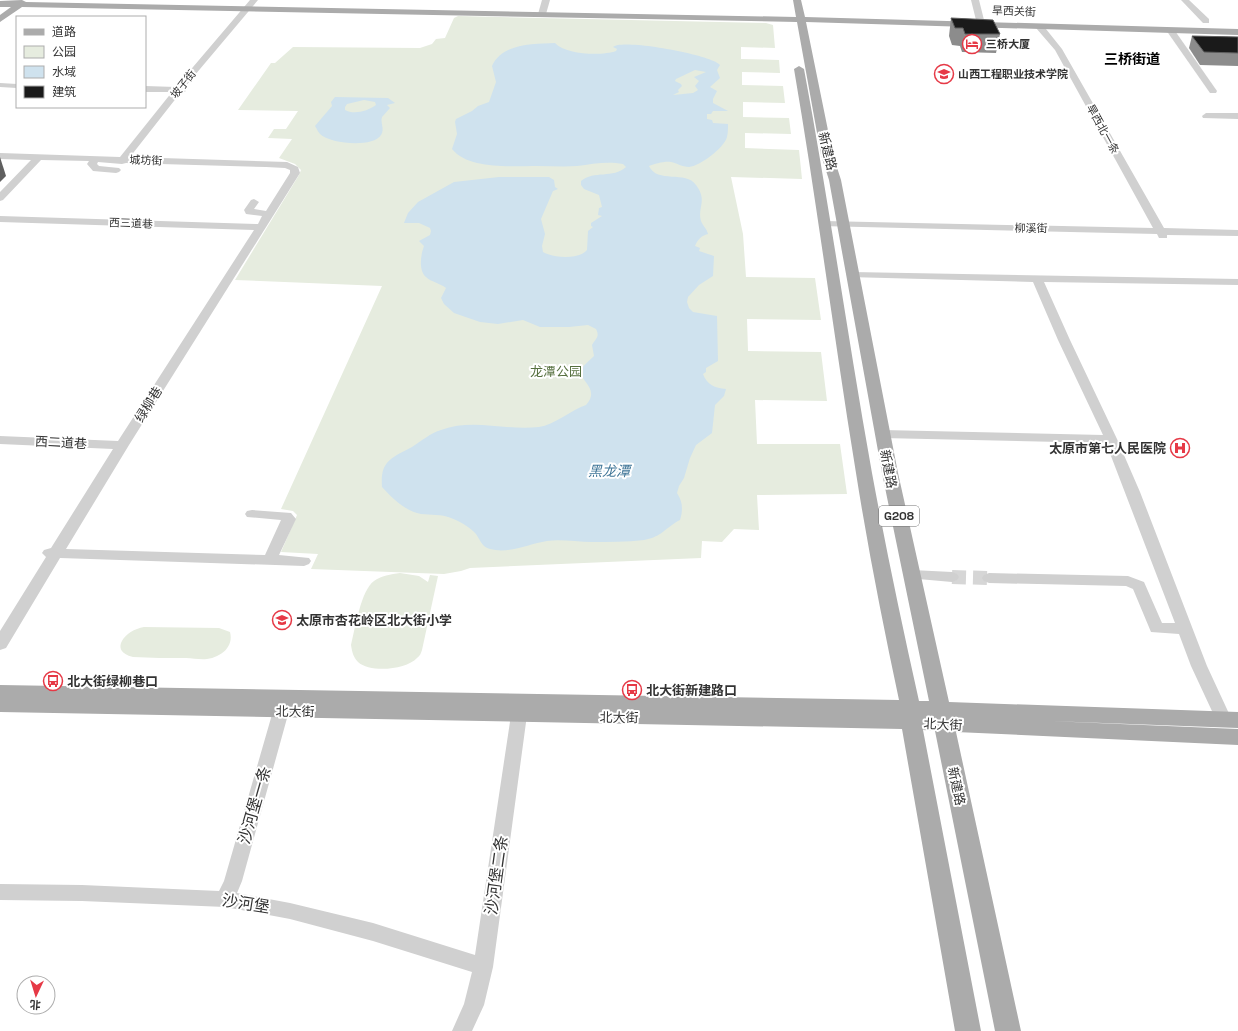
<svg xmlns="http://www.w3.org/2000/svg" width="1238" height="1031" font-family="'Space Grotesk','Noto Sans SC',sans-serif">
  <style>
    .green { fill: #e6ecdf }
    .water { fill: #cfe2ee; fill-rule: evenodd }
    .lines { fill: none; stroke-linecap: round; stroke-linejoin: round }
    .minor-tunnel { stroke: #d6d6d6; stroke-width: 14; stroke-dasharray: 14 7; stroke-linecap: butt }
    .minor { fill: #d0d0d0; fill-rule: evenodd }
    .major { fill: #ababab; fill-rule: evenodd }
    .wall { fill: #8c8c8c }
    .shaded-wall { fill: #5f5f5f }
    .building { fill: #1a1a1a; stroke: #5f5f5f }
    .labels { text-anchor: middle; stroke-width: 4; stroke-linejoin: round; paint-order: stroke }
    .far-street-label { font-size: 11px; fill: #333; stroke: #fff }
    .far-poi-label { font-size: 11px; font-weight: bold; fill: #333; stroke: #fff; text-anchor: start }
    .shield { fill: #fff; stroke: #707070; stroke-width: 1 }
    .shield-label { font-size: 12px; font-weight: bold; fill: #333 }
    .street-label { font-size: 13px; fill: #333; stroke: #fff }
    .park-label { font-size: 13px; fill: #56703f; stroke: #fff }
    .poi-label { font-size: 13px; font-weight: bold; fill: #333; stroke: #fff; text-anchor: start }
    .far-district-label { font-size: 14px; font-weight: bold; fill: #000; stroke: #fff }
    .water-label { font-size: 14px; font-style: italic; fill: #3f7597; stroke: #fff }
    .near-street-label { font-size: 16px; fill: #333; stroke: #fff }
  </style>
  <rect width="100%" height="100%" fill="#fff"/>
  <g class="green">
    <polygon points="458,16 766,23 773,25 775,48 741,47 741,59 779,60 780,73 742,72 742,85 783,86 785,103 743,102 743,117 789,118 791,134 745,133 745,148 799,150 802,179 731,177 743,234 746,277 815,278 821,320 747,319 748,351 821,352 827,401 755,400 757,444 840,444 847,494 757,495 759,530 734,529 722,542 702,541 701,558 470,568 461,571 444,574 311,569 318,554 281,552 297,515 293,511 281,509 382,286 235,280 299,175 301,170 295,164 279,158 292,139 268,138 274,129 286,129 298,111 238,110 271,63 275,63 293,47 420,48 432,44 436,39 445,38 454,18"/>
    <path d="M400,573L419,576L428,582L430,575L438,576L422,650C421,653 420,656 417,658C406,670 370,673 358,662C353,657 352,651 351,645C355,629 361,590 374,581C381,576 391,574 400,573Z"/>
    <path d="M144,627L219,628L230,632C234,647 221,657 207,659C200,660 193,658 186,658C168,658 151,658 133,657C108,651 125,630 144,627Z"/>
  </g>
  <g class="water">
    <path d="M555,43C566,55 602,56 616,51L617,49L613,47C621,38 713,55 720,65L717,70L720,78L710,87L717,91L713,99V103L728,111H713L711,114H707V119L712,120L713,123L728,124C728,128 728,133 727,137C724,148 700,166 689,167C682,167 677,163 671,162C664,161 655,164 649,166C657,184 686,170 696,185C708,201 697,207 701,221C703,226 707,229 708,234C701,236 698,239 695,246L700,248L699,251L714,256L713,276L699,285L688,297L687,302L689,308L693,312L717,316L718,361L706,368V372L703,374C707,385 715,388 726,389L724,396L715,405L712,433L696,445L690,458L684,478L679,486L677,493C683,502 683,510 680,520C666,527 662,537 644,540C627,542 609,542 592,542C577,542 561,539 547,541C528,544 509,554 490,549C482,547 480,540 476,534C470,527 459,521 451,518C441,514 431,515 421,514C405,511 392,498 382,487C380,460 392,458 412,447C421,441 431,433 441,430C473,418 506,431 539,427C554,425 571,410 586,405C602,387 575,380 582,368C585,364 590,360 594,356L592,345C596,338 600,337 596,329L588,325L569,327H540L523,320L498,324L480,322L454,313L444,304L441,298L446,288C440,283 431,282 426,277C418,270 421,254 424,246L419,241L430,235L431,231L430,228L419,223H404L408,213L418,202L454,182L499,177H549L554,180L555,187L558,189L553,191L541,219L545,234L542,246L543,252C553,258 579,260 587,250L588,231L593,227L591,226V223L602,216L598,215L599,208L602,207L599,195L584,189L581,185V181C594,170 613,179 626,167L623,164C607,161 593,164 577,166C564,167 550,166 537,166C512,166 469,170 452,149L457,134L455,122L456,119L472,111L478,106L489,102L496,82L492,66C502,43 534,44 555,43ZM695,70L706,72L694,77L699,81L695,86L698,90L693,93L673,95L679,92L678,90L682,86L681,84L675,81L676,79Z"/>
    <path d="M335,97L388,98L395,103L387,105L390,108L382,117C380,123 385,129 381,135C373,148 330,144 320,134C318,132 317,129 315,126L332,106L331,102ZM364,100L375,102L376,105C368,111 354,115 345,110V107L347,104Z"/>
  </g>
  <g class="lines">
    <polyline class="minor-tunnel" points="952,577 989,578"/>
    <g class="minor">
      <polygon points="250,0 258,0 184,88 186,90 185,92 181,92 130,157 287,162 298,167 300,173 129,445 66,549 265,555 281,520 247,517 245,514 247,511 252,510 291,513 296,519 279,555 309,558 311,561 309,564 304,566 60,558 6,648 0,650 0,631 46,557 42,553 44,550 51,548 113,449 0,444 0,436 118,441 254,230 0,222 0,216 258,224 262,216 246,214 244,210 251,200 254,199 259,202 254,209 266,211 290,173 290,170 285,168 266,167 126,163 122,164 98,162 97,164 99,166 119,168 121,170 119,172 116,173 93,171 87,164 89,161 41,160 3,200 0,201 0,192 31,160 0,159 0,153 120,157 172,92 145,92 145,86 176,87"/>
      <polygon points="542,0 550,0 546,14 542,16 538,14"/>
      <polygon points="971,0 979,0 985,24 984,26 978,26 977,24"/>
      <polygon points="1181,0 1189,0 1209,19 1209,23 1203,23"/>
      <polygon points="1036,24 1042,24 1062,49 1164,228 1238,230 1238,236 1167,235 1167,238 1159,238 1157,234 820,226 819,224 824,221 1153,228 1055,50 1036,28"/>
      <polygon points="1167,28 1173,28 1217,91 1216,93 1210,93 1166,30"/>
      <polygon points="0,83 17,84 17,88 0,87"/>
      <polygon points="1206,113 1238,113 1238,119 1203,118 1202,116"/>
      <polygon points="852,272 1238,279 1238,285 1044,282 1070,340 1117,439 1140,492 1207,666 1232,720 1230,724 1224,726 1218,724 1191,666 1179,634 1151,632 1133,589 1126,586 989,583 984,581 982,578 984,575 989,573 1128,576 1144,582 1162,623 1175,623 1106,443 882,438 877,437 876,434 877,431 882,430 1103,435 1058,340 1033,282 848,277 847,275"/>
      <polygon points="912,570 952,572 957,574 959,577 957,580 952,582 907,578 905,575 907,572"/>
      <polygon points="281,705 287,707 289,711 242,881 237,893 290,903 373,923 475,955 511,715 513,711 519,709 525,711 527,715 493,967 484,1005 472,1031 452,1031 464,1004 472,972 373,941 290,919 225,907 82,901 0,900 0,884 82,885 219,891 224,881 273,711 275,707"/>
    </g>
    <path class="major" d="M22,0L26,2L796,17L793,0H801L805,17L1238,29V35L806,22L833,155L841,180L898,473L949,702L1238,712V728L1049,721L1238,729V745L956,732L1021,1031H995L935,731L923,730L981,1031H955L902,729L0,712V685L899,700C883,625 868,549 856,473C834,338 817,203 794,69L799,66L804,69C829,203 848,339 872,473C886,549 902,625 919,701H929L882,473L829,180L821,155L797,22L22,7L0,22V15L11,7H0V1Z"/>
  </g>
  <g class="wall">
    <polygon points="951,18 1000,34 996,53 962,52 960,46 952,45 949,36"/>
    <polygon points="1192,36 1238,37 1238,66 1200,65 1189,48"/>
  </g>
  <polygon class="shaded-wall" points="0,157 6,176 0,182"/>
  <g class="building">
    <polygon points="951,18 993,20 1000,34 965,34 963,28 955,28"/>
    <polygon points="1192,36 1238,37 1238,53 1204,52"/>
  </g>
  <defs>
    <symbol id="hotel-ring" viewBox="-11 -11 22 22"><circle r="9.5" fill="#fff" stroke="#e63946" stroke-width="1.5"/><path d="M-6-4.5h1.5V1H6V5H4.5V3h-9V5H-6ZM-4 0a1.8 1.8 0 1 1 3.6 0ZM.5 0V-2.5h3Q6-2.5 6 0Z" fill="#e63946"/></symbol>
    <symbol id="school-ring" viewBox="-11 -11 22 22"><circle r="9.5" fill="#fff" stroke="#e63946" stroke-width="1.5"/><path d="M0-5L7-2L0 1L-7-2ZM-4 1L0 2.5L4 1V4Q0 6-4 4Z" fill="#e63946"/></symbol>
    <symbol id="hospital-ring" viewBox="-11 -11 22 22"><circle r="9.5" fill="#fff" stroke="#e63946" stroke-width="1.5"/><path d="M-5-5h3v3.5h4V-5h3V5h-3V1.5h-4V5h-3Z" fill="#e63946"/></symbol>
    <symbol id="bus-ring" viewBox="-11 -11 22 22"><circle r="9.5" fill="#fff" stroke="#e63946" stroke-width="1.5"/><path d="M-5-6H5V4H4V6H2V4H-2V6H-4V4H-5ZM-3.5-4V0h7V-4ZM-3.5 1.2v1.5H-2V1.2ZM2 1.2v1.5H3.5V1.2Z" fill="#e63946"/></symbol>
  </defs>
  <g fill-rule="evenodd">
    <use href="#hotel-ring" x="961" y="33" width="22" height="22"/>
    <use href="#school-ring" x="933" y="63" width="22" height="22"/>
    <use href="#hospital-ring" x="1169" y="437" width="22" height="22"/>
    <use href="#school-ring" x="271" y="609" width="22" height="22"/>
    <use href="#bus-ring" x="42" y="670" width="22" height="22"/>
    <use href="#bus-ring" x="621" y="679" width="22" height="22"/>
  </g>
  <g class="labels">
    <g class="far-street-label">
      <text transform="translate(1014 11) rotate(2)" y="4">旱西关街</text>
      <text transform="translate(183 84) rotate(-51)" y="4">坡子街</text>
      <text transform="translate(1103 129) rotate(61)" y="4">旱西北一条</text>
      <text transform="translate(146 160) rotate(2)" y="4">城坊街</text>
      <text transform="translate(131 223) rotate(2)" y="4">西三道巷</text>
      <text transform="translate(1031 228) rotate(1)" y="4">柳溪街</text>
    </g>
    <g class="far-poi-label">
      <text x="986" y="48">三桥大厦</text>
      <text x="958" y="78">山西工程职业技术学院</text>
    </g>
    <rect class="shield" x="879" y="506" width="40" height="20" rx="3"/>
    <g class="shield-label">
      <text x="899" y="520">G208</text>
    </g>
    <g class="street-label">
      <text transform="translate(828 151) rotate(76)" y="5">新建路</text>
      <text transform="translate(148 404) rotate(-58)" y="5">绿柳巷</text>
      <text transform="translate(61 442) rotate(3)" y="5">西二道巷</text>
      <text transform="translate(889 469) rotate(79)" y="5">新建路</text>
      <text transform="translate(295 711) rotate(1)" y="5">北大街</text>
      <text transform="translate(619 717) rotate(1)" y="5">北大街</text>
      <text transform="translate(943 724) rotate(3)" y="5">北大街</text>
      <text transform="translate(957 786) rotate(78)" y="5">新建路</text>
    </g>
    <g class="park-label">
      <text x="556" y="376">龙潭公园</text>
    </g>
    <g class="poi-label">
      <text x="1166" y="453" text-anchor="end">太原市第七人民医院</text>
      <text x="296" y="625">太原市杏花岭区北大街小学</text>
      <text x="67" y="686">北大街绿柳巷口</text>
      <text x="646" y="695">北大街新建路口</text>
    </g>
    <g class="far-district-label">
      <text x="1132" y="64">三桥街道</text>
    </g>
    <g class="water-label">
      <text x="609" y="476">黑龙潭</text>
    </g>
    <g class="near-street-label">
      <text transform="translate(254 805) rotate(-74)" y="6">沙河堡一条</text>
      <text transform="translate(496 875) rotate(-82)" y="6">沙河堡二条</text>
      <text transform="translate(246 903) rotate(9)" y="6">沙河堡</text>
    </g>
  </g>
  <rect x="16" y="16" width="130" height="92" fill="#ffffff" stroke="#adadad"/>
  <rect x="24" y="29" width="20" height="6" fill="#ababab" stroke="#adadad"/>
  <text x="52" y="36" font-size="12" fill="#333333">道路</text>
  <rect x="24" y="46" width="20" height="12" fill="#e6ecdf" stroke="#adadad"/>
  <text x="52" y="56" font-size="12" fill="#333333">公园</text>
  <rect x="24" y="66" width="20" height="12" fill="#cfe2ee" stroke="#adadad"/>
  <text x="52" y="76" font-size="12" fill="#333333">水域</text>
  <rect x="24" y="86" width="20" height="12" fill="#1a1a1a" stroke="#adadad"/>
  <text x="52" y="96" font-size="12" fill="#333333">建筑</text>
  <g transform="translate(36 995) rotate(184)"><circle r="19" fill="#ffffff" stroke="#adadad"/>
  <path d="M0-3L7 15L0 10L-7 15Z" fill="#e63946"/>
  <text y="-6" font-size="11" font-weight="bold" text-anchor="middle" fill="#333333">北</text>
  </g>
</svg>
